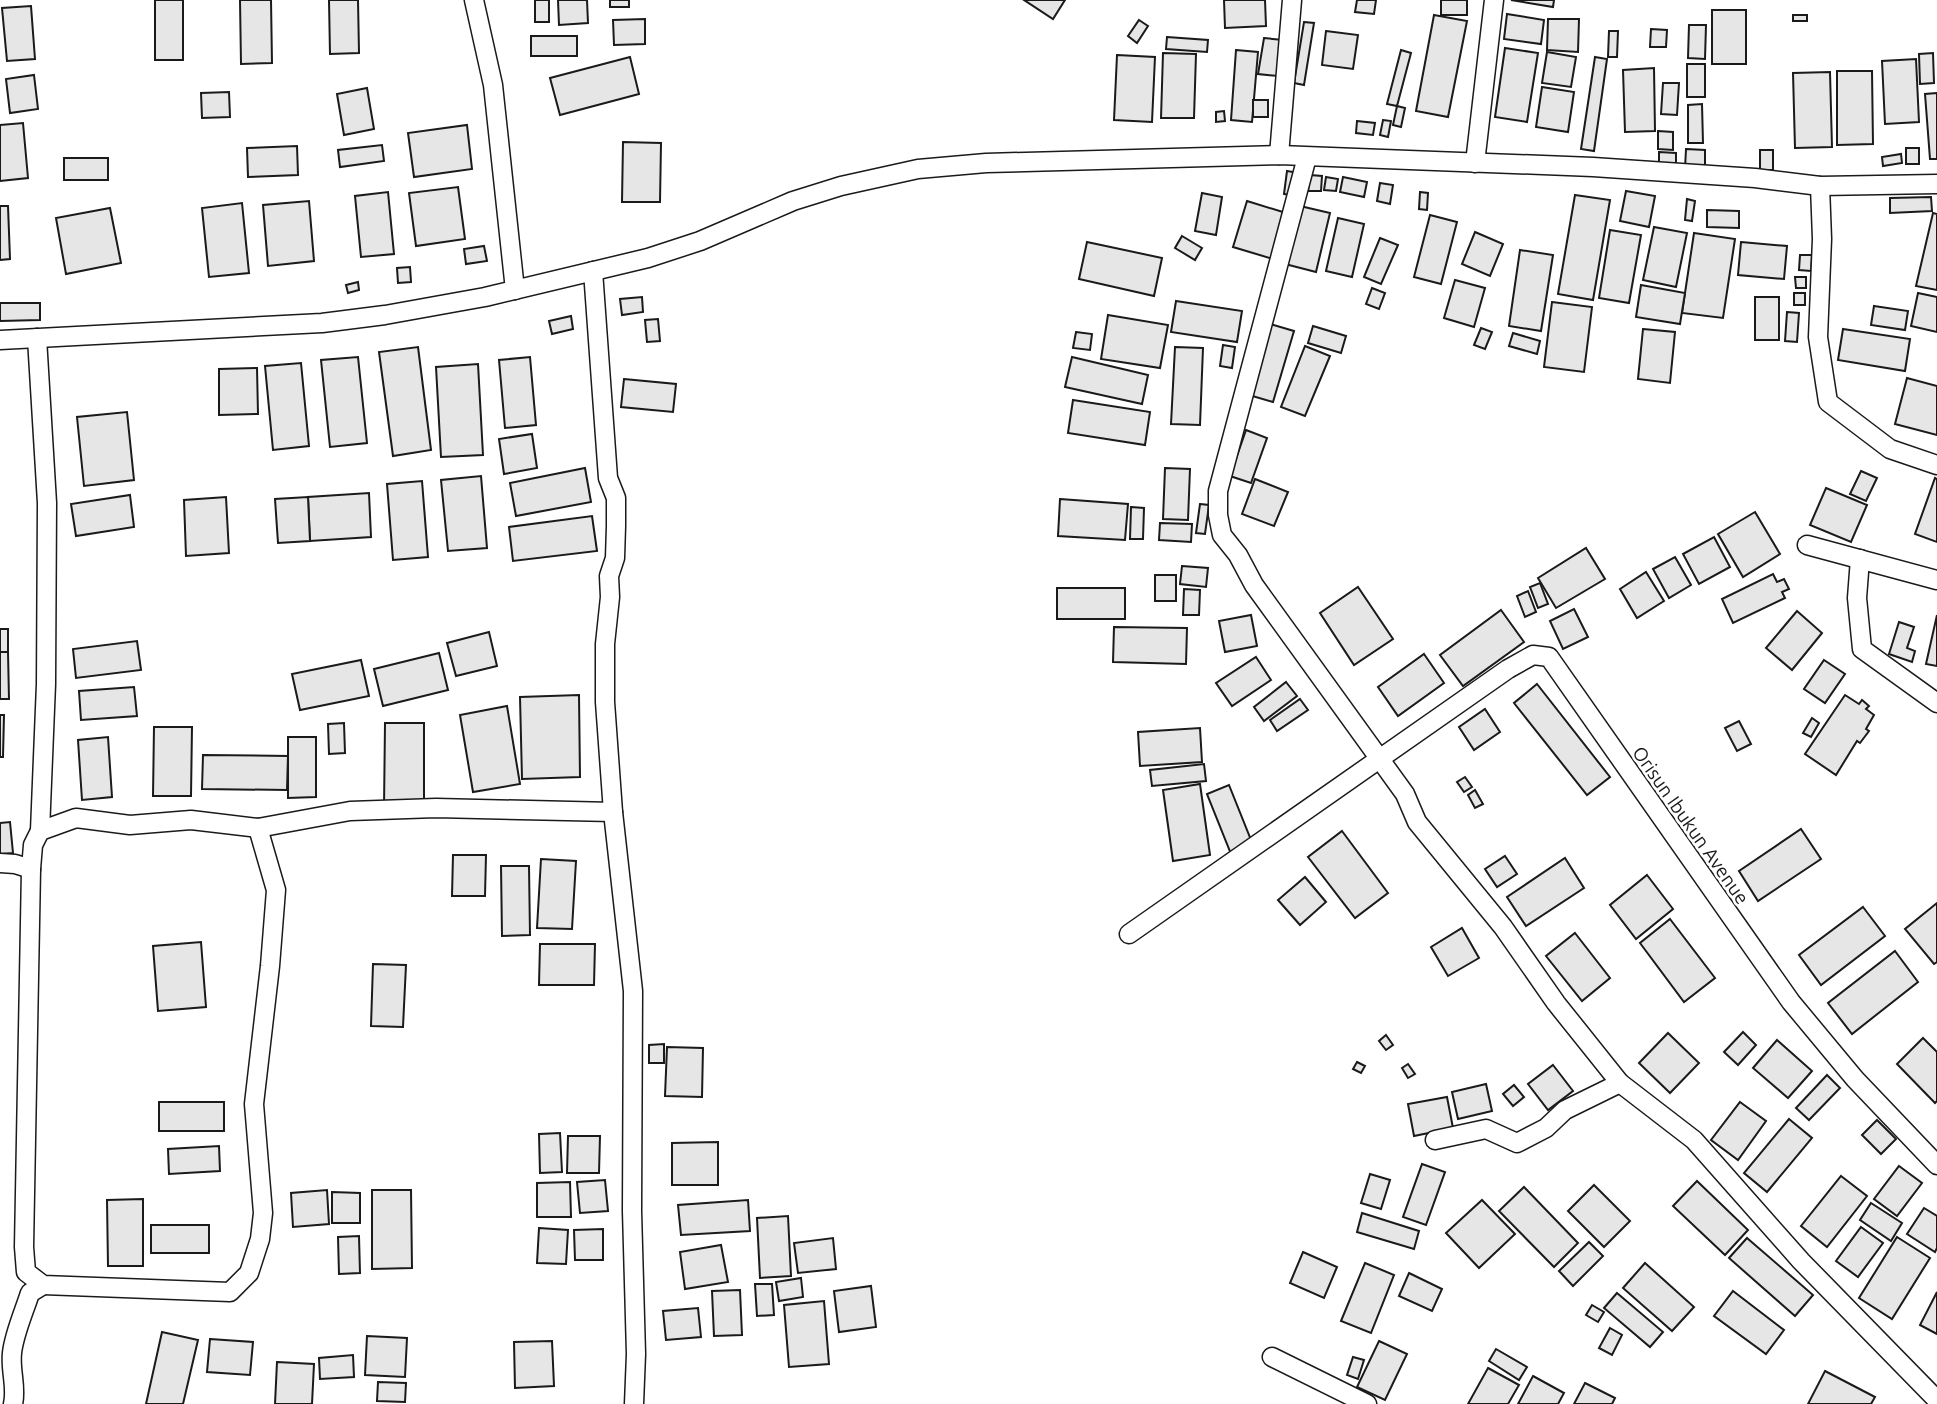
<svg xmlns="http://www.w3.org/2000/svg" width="1937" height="1404" font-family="Ubuntu,sans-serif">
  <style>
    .building { fill: #e6e6e6; stroke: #1a1a1a; stroke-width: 2 }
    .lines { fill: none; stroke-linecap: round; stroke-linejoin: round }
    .minor-casing { stroke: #1a1a1a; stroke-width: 21 }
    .minor { stroke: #fff; stroke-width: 18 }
    .labels { text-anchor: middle; stroke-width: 5; stroke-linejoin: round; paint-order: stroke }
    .street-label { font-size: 19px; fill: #1a1a1a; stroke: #fff }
  </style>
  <rect width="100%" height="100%" fill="#fff"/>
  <g class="building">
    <rect x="155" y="0" width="28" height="60"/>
    <polygon points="240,0 271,0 272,63 241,64"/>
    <polygon points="329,0 358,0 359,53 330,54"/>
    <rect x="535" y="0" width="14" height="22"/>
    <polygon points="558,0 587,0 588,23 559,25"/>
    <rect x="610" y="0" width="19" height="7"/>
    <polygon points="1024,0 1065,0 1053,19"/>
    <polygon points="1224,0 1265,0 1266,26 1225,28"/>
    <polygon points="1357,0 1376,0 1374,14 1355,12"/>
    <rect x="1441" y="0" width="26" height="15"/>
    <polygon points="1511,0 1554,0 1553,7"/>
    <polygon points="31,6 35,59 7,61 2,8"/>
    <rect x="1712" y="10" width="34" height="54"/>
    <polygon points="1507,14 1544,20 1541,44 1504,39"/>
    <polygon points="1434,15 1467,21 1448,117 1416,111"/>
    <rect x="1793" y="15" width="14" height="6"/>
    <polygon points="645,19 645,44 614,45 613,20"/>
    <polygon points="1548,19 1579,19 1578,52 1547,50"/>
    <polygon points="1139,20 1148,26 1137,43 1128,36"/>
    <polygon points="1304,22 1314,23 1304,85 1294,83"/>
    <polygon points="1689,25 1706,25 1705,59 1688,58"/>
    <polygon points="1651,29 1667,30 1666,47 1650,47"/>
    <polygon points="1326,31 1358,35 1353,69 1322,65"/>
    <polygon points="1609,31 1618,31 1617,57 1608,57"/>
    <rect x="531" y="36" width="46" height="20"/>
    <polygon points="1167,37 1208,40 1207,52 1166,49"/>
    <polygon points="1264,38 1283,40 1278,76 1258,74"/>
    <polygon points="1505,48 1538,53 1527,122 1495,117"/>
    <polygon points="1236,50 1258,52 1252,122 1231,120"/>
    <polygon points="1401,50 1411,53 1397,106 1387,104"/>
    <polygon points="1547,52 1576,57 1571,87 1542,83"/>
    <polygon points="1163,53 1196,54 1194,118 1161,118"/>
    <polygon points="1933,53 1934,83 1920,84 1919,54"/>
    <polygon points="1117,55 1155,57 1152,122 1114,120"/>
    <polygon points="630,57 639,94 560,115 550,78"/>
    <polygon points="1595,57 1607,59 1594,151 1581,149"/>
    <polygon points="1916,59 1919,122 1885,124 1882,61"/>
    <rect x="1687" y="64" width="18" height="33"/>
    <polygon points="1654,68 1655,131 1625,132 1623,70"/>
    <polygon points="1837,71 1872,71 1873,144 1837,145"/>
    <polygon points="1830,72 1832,147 1795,148 1793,73"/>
    <polygon points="34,75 38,109 10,113 6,79"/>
    <polygon points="1663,83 1679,83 1677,115 1661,114"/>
    <polygon points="1542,87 1574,92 1568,132 1536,127"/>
    <polygon points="367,88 374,129 344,135 337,94"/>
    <polygon points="229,92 230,117 202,118 201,93"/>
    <polygon points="1937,93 1937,159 1930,159 1925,94"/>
    <rect x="1253" y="100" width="15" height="17"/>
    <polygon points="1702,104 1703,143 1688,143 1688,105"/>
    <polygon points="1397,106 1405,108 1401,127 1393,125"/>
    <polygon points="1224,111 1225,121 1216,122 1216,112"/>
    <polygon points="1383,120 1391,121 1388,137 1380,135"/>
    <polygon points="1357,121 1375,123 1373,135 1356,133"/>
    <polygon points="23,123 28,178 0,181 0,125"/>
    <polygon points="467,125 472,169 414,177 408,133"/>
    <polygon points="1658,131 1673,132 1673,150 1658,149"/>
    <polygon points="623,142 661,143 660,202 622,202"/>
    <polygon points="382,145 384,161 340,167 338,150"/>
    <polygon points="297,146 298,175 248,177 247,148"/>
    <rect x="1906" y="148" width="13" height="16"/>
    <polygon points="1686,149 1705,150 1705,169 1685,169"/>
    <rect x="1760" y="150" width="13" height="20"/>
    <polygon points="1659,152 1676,153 1676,168 1659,168"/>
    <polygon points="1901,154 1902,163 1883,166 1882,157"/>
    <rect x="64" y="158" width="44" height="22"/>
    <polygon points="1287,171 1299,173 1295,196 1284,194"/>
    <polygon points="1310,175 1322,176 1321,191 1308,191"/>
    <polygon points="1326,177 1338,179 1336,191 1324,190"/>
    <polygon points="1343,177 1367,182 1364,197 1340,192"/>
    <polygon points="1380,183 1393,185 1390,204 1377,201"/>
    <polygon points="458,187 465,239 416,246 409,193"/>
    <polygon points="1626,191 1655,196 1649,227 1620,221"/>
    <polygon points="388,192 394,254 361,257 355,196"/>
    <polygon points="1420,192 1428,193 1427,210 1419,209"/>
    <polygon points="1202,193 1222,197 1216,235 1195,231"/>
    <polygon points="1575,195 1610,200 1593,300 1558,294"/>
    <polygon points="1931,197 1932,211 1890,213 1890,198"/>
    <polygon points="1687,199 1695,201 1692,221 1685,220"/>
    <polygon points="309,201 314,261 268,266 263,205"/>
    <polygon points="1247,201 1286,213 1273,259 1233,247"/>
    <polygon points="242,203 249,273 209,277 202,208"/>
    <polygon points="0,206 8,206 10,259 0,260"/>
    <polygon points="1300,206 1330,213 1316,272 1285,264"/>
    <polygon points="110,208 121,263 66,274 56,218"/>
    <polygon points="1707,210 1739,211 1739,228 1707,227"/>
    <polygon points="1933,213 1937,214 1937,290 1916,286"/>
    <polygon points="1430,215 1457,222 1441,284 1414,277"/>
    <polygon points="1338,218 1364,224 1352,277 1326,271"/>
    <polygon points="1654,227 1687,233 1676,287 1643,280"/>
    <polygon points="1610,230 1641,235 1629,303 1599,298"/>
    <polygon points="1475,232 1503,244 1490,276 1462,264"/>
    <polygon points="1694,233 1735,239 1723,318 1682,313"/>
    <polygon points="1182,236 1202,248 1195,260 1175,248"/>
    <polygon points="1380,238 1398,245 1381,284 1364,277"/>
    <polygon points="1087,242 1162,258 1154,296 1079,279"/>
    <polygon points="1741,242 1787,246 1784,279 1738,275"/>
    <polygon points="484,246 487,261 466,264 464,249"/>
    <polygon points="1520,250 1553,255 1541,331 1509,326"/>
    <polygon points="1800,255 1812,255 1811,271 1799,270"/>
    <polygon points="410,267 411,282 398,283 397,268"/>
    <polygon points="1795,277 1806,277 1806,288 1796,288"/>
    <polygon points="1455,280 1485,288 1474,327 1444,318"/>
    <polygon points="358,282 359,290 348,293 346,285"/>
    <polygon points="1641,285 1685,293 1680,324 1636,317"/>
    <polygon points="1372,288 1385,293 1379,309 1366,304"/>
    <rect x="1794" y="293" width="11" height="12"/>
    <polygon points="1918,293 1937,297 1937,332 1911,326"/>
    <polygon points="642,297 643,312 622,315 620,299"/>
    <rect x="1755" y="297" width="24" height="43"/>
    <polygon points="1176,301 1242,311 1237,342 1171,332"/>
    <polygon points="1552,302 1592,307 1584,372 1544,367"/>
    <polygon points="0,303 40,303 40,320 0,321"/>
    <polygon points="1874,306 1908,311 1905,330 1871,325"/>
    <polygon points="1787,312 1799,313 1797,342 1785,341"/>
    <polygon points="1108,315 1168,325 1160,368 1101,359"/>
    <polygon points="571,316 573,329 552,334 549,321"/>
    <polygon points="658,319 660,341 647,342 645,320"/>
    <polygon points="1270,324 1294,331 1273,402 1249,395"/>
    <polygon points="1313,326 1346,336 1341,353 1308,343"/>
    <polygon points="1481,328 1492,332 1485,349 1474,345"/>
    <polygon points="1643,329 1675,332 1670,383 1638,379"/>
    <polygon points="1843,329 1910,339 1905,371 1838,360"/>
    <polygon points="1076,332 1092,334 1090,350 1073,348"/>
    <polygon points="1513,333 1540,341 1537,354 1509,346"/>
    <polygon points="1223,345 1235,347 1232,368 1220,366"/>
    <polygon points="1305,346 1330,356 1305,416 1281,407"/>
    <polygon points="418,347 431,450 393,456 379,352"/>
    <polygon points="1175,347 1203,348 1200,425 1171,424"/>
    <polygon points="358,357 367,443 330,447 321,360"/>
    <polygon points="530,357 536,425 505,428 499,360"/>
    <polygon points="1072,357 1148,375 1142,404 1065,387"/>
    <polygon points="301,363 309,446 273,450 265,366"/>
    <polygon points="478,364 483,455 441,457 436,367"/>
    <polygon points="257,368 258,414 219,415 219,369"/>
    <polygon points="1907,378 1937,386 1937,435 1895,424"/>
    <polygon points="624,379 676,384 673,412 621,407"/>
    <polygon points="1073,400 1150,412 1145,445 1068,433"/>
    <polygon points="127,412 134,480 84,486 77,417"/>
    <polygon points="1246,430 1267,438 1251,483 1230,476"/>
    <polygon points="532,434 537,468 504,474 499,439"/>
    <polygon points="585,468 591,502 516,516 510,483"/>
    <polygon points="1165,468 1190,469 1188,520 1163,519"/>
    <polygon points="1861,471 1877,478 1866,501 1850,494"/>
    <polygon points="481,476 487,548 448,551 441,480"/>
    <polygon points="1935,478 1937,479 1937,542 1915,534"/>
    <polygon points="1255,479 1288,492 1274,526 1242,514"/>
    <polygon points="422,481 428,557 393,560 387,484"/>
    <polygon points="1826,488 1867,505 1851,542 1810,525"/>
    <polygon points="369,493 371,537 310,541 308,497"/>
    <polygon points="130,495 134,527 76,536 71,504"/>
    <polygon points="226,497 229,553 186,556 184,500"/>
    <polygon points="308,497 310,541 278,543 275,499"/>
    <polygon points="1060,499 1128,504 1125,540 1058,536"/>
    <polygon points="1200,504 1209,505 1205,534 1196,533"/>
    <polygon points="1131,507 1144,508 1143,539 1130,539"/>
    <polygon points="1755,512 1780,554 1743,577 1718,534"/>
    <polygon points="592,516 597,551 513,561 509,527"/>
    <polygon points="1160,523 1192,524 1191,542 1159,540"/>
    <polygon points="1714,537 1730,567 1699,584 1683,554"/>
    <polygon points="1586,548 1605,579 1556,608 1538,578"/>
    <polygon points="1675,557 1691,585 1669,598 1653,569"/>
    <polygon points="1182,566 1208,568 1206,587 1180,584"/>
    <polygon points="1646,572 1664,601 1637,618 1620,589"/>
    <polygon points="1773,574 1777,582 1784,579 1789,589 1782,592 1785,598 1733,623 1722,599"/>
    <rect x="1155" y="575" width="21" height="26"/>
    <polygon points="1540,583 1548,604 1538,608 1530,587"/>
    <polygon points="1358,587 1393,639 1354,665 1320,613"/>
    <rect x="1057" y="588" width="68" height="31"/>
    <polygon points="1184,589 1200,590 1199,615 1183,615"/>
    <polygon points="1528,591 1536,612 1525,617 1517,596"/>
    <polygon points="1574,609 1588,637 1563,649 1550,621"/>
    <polygon points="1501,610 1524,642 1463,686 1440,655"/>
    <polygon points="1797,611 1822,633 1792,670 1766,648"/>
    <polygon points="1251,615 1257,646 1225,652 1219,621"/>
    <polygon points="1937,615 1937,666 1926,664"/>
    <polygon points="1899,622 1914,627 1907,648 1915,651 1912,662 1889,654"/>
    <polygon points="1114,627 1187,628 1186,664 1113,662"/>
    <polygon points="0,629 8,629 8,652 0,653"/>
    <polygon points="489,632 497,666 456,676 447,643"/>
    <polygon points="137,641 141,670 76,678 73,649"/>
    <polygon points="0,652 8,652 9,699 0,699"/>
    <polygon points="439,653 448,690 383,706 374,669"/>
    <polygon points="1424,654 1444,683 1398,716 1378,687"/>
    <polygon points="1256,657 1271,680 1232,706 1216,683"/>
    <polygon points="361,660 369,696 300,710 292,674"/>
    <polygon points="1824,660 1845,674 1825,703 1804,689"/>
    <polygon points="1286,682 1297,696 1264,721 1254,707"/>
    <polygon points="1537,684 1610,777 1587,795 1514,703"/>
    <polygon points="134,687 137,716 81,720 79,691"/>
    <polygon points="579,695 580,777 522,779 520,697"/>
    <polygon points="1845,695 1859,704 1862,700 1869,706 1866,709 1874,715 1866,729 1869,731 1860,743 1857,741 1836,775 1805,754"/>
    <polygon points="1300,699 1308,710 1277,731 1270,720"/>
    <polygon points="507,706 520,784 473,792 460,715"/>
    <polygon points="1485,709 1500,732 1474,750 1459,727"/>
    <polygon points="0,715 4,715 3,757 0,757"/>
    <polygon points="1812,718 1819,723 1811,737 1803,733"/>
    <polygon points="1739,721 1751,744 1737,751 1725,728"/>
    <polygon points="344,723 345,753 329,754 328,724"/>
    <polygon points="385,723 424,723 424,808 384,807"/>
    <polygon points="154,727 192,727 191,796 153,796"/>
    <polygon points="1200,728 1202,762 1140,766 1138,732"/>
    <polygon points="108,737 112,797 82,800 78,740"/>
    <polygon points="288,737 316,737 316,797 288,798"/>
    <polygon points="203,755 288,756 287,790 202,789"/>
    <polygon points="1204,764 1206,781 1152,786 1150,770"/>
    <polygon points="1465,777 1472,787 1464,792 1457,782"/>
    <polygon points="1200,784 1210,855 1173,861 1163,790"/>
    <polygon points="1229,785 1253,845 1231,854 1207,794"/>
    <polygon points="1475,790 1483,804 1475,808 1468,795"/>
    <polygon points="10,822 13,853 0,854 0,823"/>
    <polygon points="1801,829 1821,859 1758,901 1739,871"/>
    <polygon points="1342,831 1388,893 1355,918 1308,857"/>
    <polygon points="453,855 486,855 485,896 452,896"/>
    <polygon points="1505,856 1517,874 1497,887 1485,869"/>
    <polygon points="1565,858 1584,888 1526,926 1507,897"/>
    <polygon points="541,859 576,861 572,929 537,928"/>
    <polygon points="501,866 529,866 530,935 502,936"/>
    <polygon points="1647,875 1673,909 1636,939 1610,905"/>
    <polygon points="1305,877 1326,902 1300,925 1278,900"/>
    <polygon points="1937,903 1937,962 1934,964 1905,929"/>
    <polygon points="1863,907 1885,936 1821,985 1799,955"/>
    <polygon points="1670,919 1715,978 1684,1002 1640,943"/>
    <polygon points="1462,928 1479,958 1448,976 1431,947"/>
    <polygon points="1575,933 1610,978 1582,1001 1546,956"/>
    <polygon points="201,942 206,1007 158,1011 153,946"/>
    <polygon points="540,944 595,944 594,985 539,985"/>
    <polygon points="1895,951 1918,982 1852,1034 1828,1003"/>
    <polygon points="373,964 406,965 403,1027 371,1026"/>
    <polygon points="1743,1032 1756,1045 1738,1065 1724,1052"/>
    <polygon points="1668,1033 1699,1063 1670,1093 1639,1063"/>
    <polygon points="1386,1035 1393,1045 1386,1050 1379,1041"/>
    <polygon points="1923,1038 1937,1052 1937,1101 1935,1103 1897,1064"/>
    <polygon points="1777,1040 1812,1071 1788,1098 1753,1068"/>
    <polygon points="664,1044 664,1063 649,1063 649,1045"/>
    <polygon points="667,1047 703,1048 702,1097 665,1096"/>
    <polygon points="1357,1062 1365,1066 1361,1073 1353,1069"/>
    <polygon points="1408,1064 1415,1074 1408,1078 1402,1068"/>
    <polygon points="1553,1065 1573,1091 1548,1110 1528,1084"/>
    <polygon points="1827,1075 1840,1088 1809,1120 1796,1108"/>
    <polygon points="1486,1084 1492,1111 1458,1119 1452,1092"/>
    <polygon points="1514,1085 1524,1097 1513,1106 1503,1094"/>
    <polygon points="1447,1097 1453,1128 1414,1136 1408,1104"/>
    <rect x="159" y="1102" width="65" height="29"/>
    <polygon points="1740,1102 1766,1121 1738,1160 1711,1140"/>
    <polygon points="1789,1119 1812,1138 1767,1192 1744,1173"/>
    <polygon points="1877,1120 1896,1139 1881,1154 1862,1135"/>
    <polygon points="560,1133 562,1172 540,1173 539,1134"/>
    <polygon points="568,1136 600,1136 599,1173 567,1173"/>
    <polygon points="718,1142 718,1185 672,1185 672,1143"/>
    <polygon points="219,1146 220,1171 169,1174 168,1149"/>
    <polygon points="1422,1164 1445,1172 1426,1225 1403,1217"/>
    <polygon points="1899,1166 1922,1183 1897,1216 1874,1199"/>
    <polygon points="1370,1174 1390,1180 1381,1209 1361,1203"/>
    <polygon points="1841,1176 1867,1196 1827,1247 1801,1226"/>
    <polygon points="605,1180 608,1211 580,1213 577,1182"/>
    <polygon points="1697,1181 1748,1230 1725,1255 1673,1206"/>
    <polygon points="570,1182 571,1217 537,1217 537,1183"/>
    <polygon points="1594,1185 1630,1221 1604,1247 1568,1211"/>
    <polygon points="1524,1187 1578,1243 1554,1267 1499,1211"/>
    <polygon points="327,1190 329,1224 293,1227 291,1193"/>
    <polygon points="372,1190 411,1190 412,1268 372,1269"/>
    <polygon points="332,1192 360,1193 360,1223 332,1223"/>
    <polygon points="143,1199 143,1266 108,1266 107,1200"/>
    <polygon points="748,1200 750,1231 681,1235 678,1205"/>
    <polygon points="1482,1200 1515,1234 1479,1268 1446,1233"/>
    <polygon points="1871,1203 1902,1223 1891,1241 1860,1220"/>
    <polygon points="1924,1208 1937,1216 1937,1248 1935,1252 1907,1234"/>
    <polygon points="1362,1213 1419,1231 1414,1249 1357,1232"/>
    <polygon points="788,1216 791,1276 760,1278 757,1218"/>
    <rect x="151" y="1225" width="58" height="28"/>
    <polygon points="1861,1227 1883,1243 1858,1277 1836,1261"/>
    <polygon points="539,1228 568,1230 566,1264 537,1263"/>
    <polygon points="603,1229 603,1260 575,1260 574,1230"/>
    <polygon points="359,1236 360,1273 339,1274 338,1237"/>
    <polygon points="1897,1237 1930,1258 1892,1319 1859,1298"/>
    <polygon points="833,1238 836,1269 798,1273 794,1243"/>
    <polygon points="1747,1238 1813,1295 1795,1316 1729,1258"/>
    <polygon points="1589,1242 1603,1256 1573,1286 1559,1271"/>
    <polygon points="721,1245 728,1282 685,1289 680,1252"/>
    <polygon points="1303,1252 1337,1267 1324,1298 1290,1283"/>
    <polygon points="1365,1263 1394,1275 1371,1333 1341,1321"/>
    <polygon points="1645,1263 1694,1307 1672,1331 1623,1288"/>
    <polygon points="1409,1273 1442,1289 1432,1311 1399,1296"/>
    <polygon points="801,1278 803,1297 779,1301 776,1282"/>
    <polygon points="755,1284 772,1284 774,1315 757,1316"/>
    <polygon points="871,1286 876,1327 839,1332 834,1291"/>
    <polygon points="740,1290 742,1335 714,1336 712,1291"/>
    <polygon points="1733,1291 1784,1330 1766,1354 1714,1316"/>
    <polygon points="1937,1292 1937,1334 1920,1325"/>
    <polygon points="1617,1293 1663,1332 1650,1347 1604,1308"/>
    <polygon points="824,1301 829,1364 789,1367 784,1305"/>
    <polygon points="1592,1305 1604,1312 1598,1322 1586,1315"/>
    <polygon points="698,1308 701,1337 666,1340 663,1311"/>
    <polygon points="1610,1328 1622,1335 1612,1355 1599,1348"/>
    <polygon points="162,1332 198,1340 183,1404 146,1404"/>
    <polygon points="367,1336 407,1338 405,1377 365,1375"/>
    <polygon points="210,1339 253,1342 250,1375 207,1372"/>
    <polygon points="552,1341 554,1386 515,1388 514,1342"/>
    <polygon points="1379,1341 1407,1354 1385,1400 1357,1387"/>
    <polygon points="1496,1349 1527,1367 1519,1380 1489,1361"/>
    <polygon points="353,1355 354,1377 320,1379 319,1358"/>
    <polygon points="1353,1357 1364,1360 1358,1379 1347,1375"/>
    <polygon points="277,1362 314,1364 312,1404 275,1404"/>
    <polygon points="1488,1368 1519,1385 1508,1404 1468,1404"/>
    <polygon points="1825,1371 1875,1397 1871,1404 1808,1404"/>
    <polygon points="1533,1376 1564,1393 1558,1404 1518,1404"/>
    <polygon points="378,1382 406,1383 405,1402 377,1401"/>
    <polygon points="1585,1383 1615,1398 1612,1404 1574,1404"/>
  </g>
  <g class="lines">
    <defs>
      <g id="minor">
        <polyline points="474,0 493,85 515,290"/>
        <polyline points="1279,155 1292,0"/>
        <polyline points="1307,157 1218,491 1218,515 1222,535 1238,555 1254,585 1405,794 1417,822 1503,927 1556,1003 1620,1083 1694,1140 1801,1261 1937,1400"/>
        <polyline points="1475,163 1494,0"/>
        <polyline points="1820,186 1822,239 1818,337 1828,402 1890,449 1937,465"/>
        <polyline points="593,271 608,478 616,498 616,526 615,558 609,576 610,597 605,644 605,702 613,812 633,991 632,1211 636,1354 634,1404"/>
        <polyline points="37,338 47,503 46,684 40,831"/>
        <polyline points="0,340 322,323 385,315 485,297 648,258 700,241 793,201 841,186 918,169 986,163 1279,155 1593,167 1755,178 1820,186 1937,184"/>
        <polyline points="1807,545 1937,580"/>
        <polyline points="1860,559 1857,598 1862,649 1937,703"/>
        <polyline points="0,863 15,864 31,869 33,845 40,831 76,818 130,825 191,820 258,828 350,811 436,808 613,812"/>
        <polyline points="31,869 24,1247 26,1272 43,1285 230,1292 249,1273 260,1239 263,1213 254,1104 270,966 276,890 258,828"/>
        <polyline points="1129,934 1508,669 1533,655 1549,657 1791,1002 1855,1079 1937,1165"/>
        <polyline points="1435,1140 1486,1129 1517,1143 1546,1128 1565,1110 1620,1083"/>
        <polyline points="1272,1357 1367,1404"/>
        <path d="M13,1404C17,1387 10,1371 12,1353C14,1334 24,1312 30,1293L43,1285"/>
      </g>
    </defs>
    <use href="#minor" class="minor-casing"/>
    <use href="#minor" class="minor"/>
  </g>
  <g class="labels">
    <g class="street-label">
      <text transform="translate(1691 825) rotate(55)" y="7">Orisun Ibukun Avenue</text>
    </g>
  </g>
</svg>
